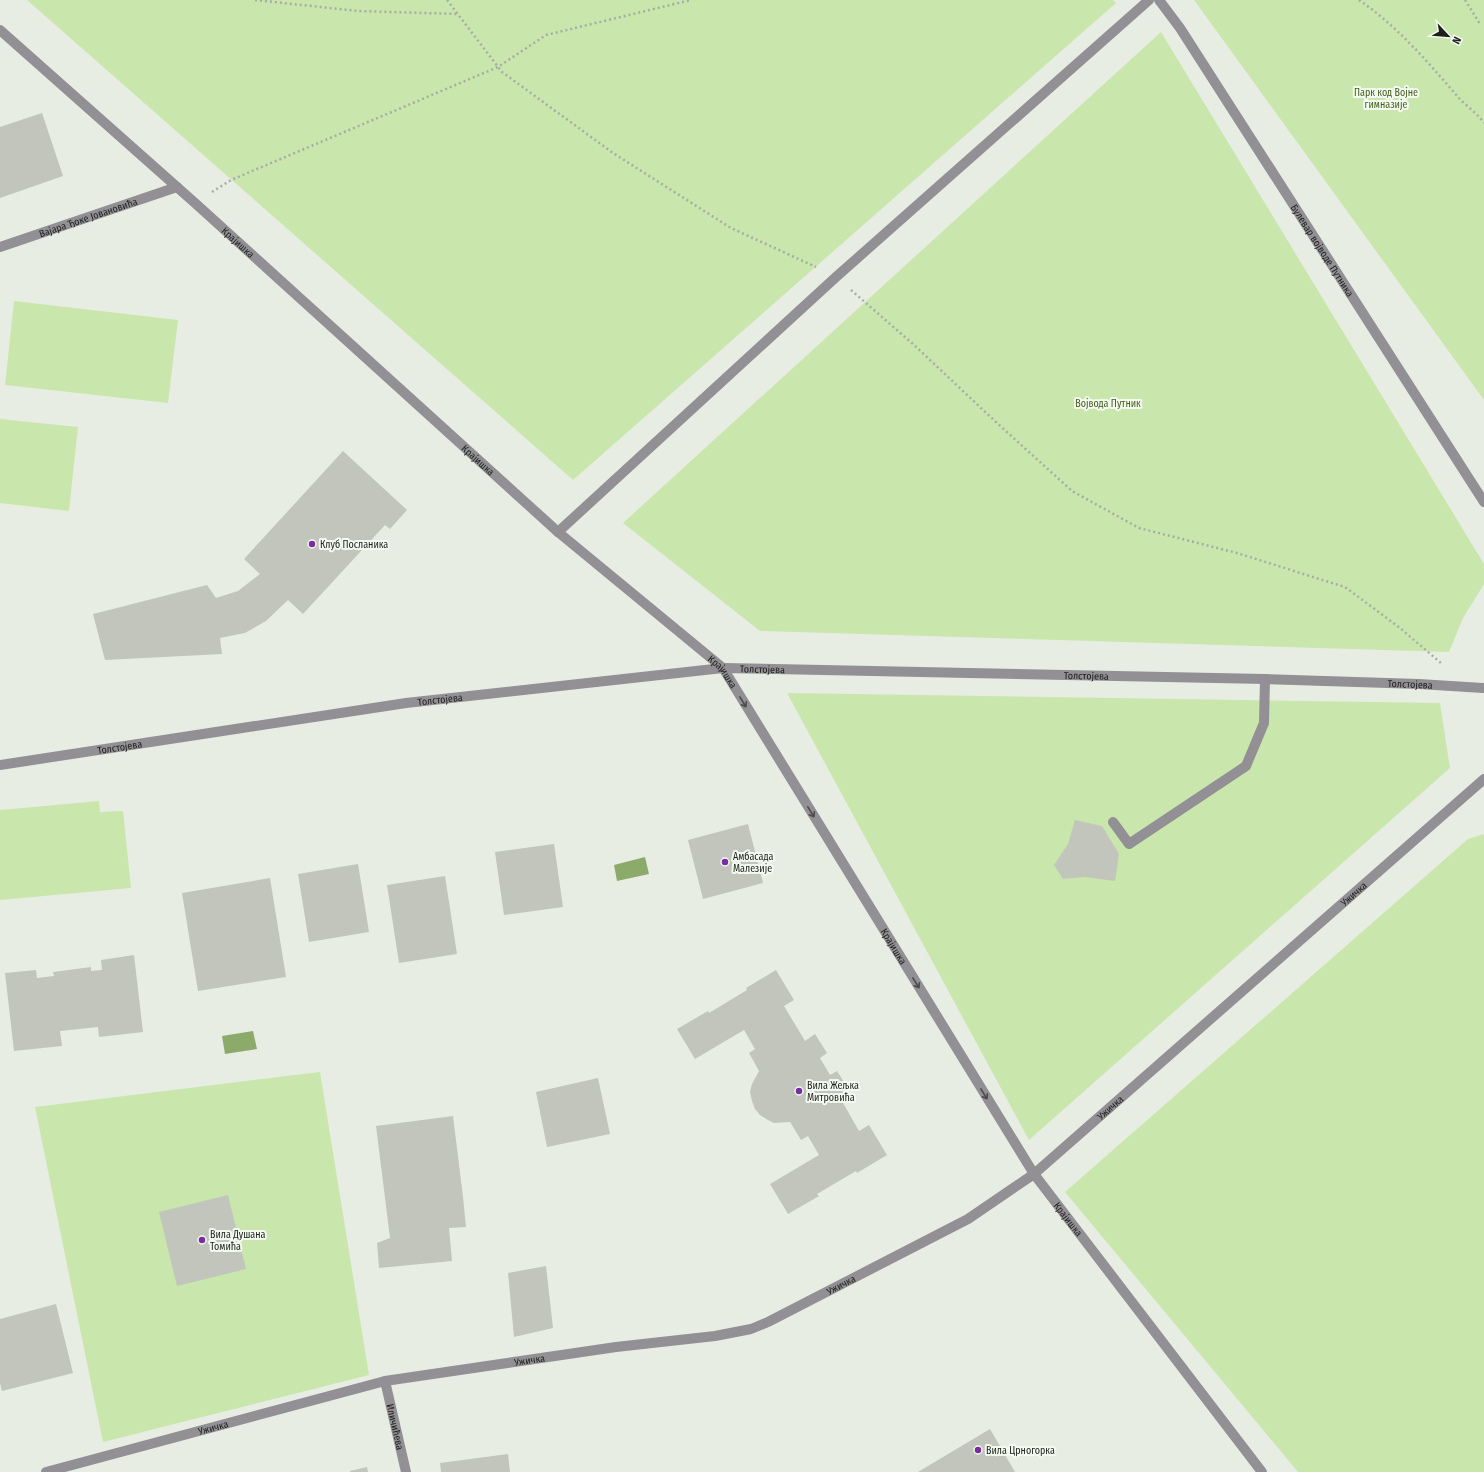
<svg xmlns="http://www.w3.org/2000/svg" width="1484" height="1472" font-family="'Fira Sans Condensed',sans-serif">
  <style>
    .green { fill: #c9e6ad }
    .water { fill: #8cab6b }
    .building { fill: #c1c5bc }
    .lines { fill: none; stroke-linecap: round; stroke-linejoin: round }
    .path { stroke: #a8aca5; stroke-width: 2.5; stroke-dasharray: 2 3; stroke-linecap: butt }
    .minor { stroke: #929094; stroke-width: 10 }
    .oneway { stroke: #4c4c4c }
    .poi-dot { fill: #792e9f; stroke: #f5faf1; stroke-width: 1.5 }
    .labels { text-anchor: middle; stroke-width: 4; stroke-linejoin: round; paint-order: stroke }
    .park-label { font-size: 10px; fill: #425f1c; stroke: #f5faf1 }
    .street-label { font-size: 10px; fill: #1d1f1c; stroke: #f5faf1 }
    .poi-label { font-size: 10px; fill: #1d1f1c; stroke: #f5faf1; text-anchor: start }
  </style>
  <rect width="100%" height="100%" fill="#e8ede4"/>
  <g class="green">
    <polygon points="27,0 1113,0 1116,3 573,480"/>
    <polygon points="1194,0 1484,0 1484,400"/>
    <polygon points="1161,32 1484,564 1484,584 1463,618 1449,652 760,631 623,523"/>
    <polygon points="14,301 178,320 168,403 5,385"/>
    <polygon points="0,419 78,427 69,511 0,503"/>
    <polygon points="787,693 1440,703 1450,768 1029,1140"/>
    <polygon points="99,801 100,812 123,811 131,888 0,900 0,810"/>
    <polygon points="1484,834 1484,1472 1298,1472 1065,1192 1468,839"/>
    <polygon points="320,1072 369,1375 103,1442 35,1107"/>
  </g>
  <g class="water">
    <polygon points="645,857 649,874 617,881 614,865"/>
    <polygon points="253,1031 257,1049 225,1054 222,1036"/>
  </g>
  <g class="building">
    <polygon points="42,113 63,176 0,198 0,127"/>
    <polygon points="343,451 407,510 390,529 385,525 303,614 288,600 266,621 245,633 220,638 222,654 105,660 93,614 207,585 216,598 238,591 260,574 244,559"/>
    <polygon points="1075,820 1102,826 1119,854 1115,881 1085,877 1063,879 1054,865 1068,844"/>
    <polygon points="748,824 763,883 703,899 688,840"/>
    <polygon points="554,844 563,907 504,915 495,852"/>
    <polygon points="358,864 369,932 309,942 298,874"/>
    <polygon points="445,876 457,954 399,963 387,885"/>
    <polygon points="270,878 286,977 198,991 182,893"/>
    <polygon points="134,955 143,1032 99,1037 98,1027 60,1031 62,1046 14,1051 5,973 36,970 37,978 54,976 53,972 91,967 91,971 102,970 101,960"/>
    <polygon points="776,970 794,1000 784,1006 805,1041 815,1034 827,1053 820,1058 830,1075 837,1071 849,1090 839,1096 859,1131 869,1125 887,1155 857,1173 856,1171 817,1194 819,1196 788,1214 770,1184 819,1155 808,1136 801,1140 790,1122 774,1123 768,1120 760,1115 755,1109 752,1101 750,1092 752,1084 759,1071 749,1053 755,1049 744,1030 695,1059 677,1029 708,1011 709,1013 747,990 746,988"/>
    <polygon points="598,1078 610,1134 547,1147 536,1092"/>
    <polygon points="453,1116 463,1197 466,1227 449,1228 452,1261 379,1268 377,1243 390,1238 376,1126"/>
    <polygon points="228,1195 246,1269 177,1286 159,1212"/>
    <polygon points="546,1266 553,1328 514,1337 508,1273"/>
    <polygon points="56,1304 73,1373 2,1391 0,1383 0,1319"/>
    <polygon points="990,1429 1015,1472 918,1472"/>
    <polygon points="508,1454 510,1472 441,1472 440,1463"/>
    <polygon points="367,1467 368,1472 350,1472 350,1471"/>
  </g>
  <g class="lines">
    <g class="path">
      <polyline points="255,0 358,11 458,14"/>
      <polyline points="447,0 502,72 613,153 731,228 816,267"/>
      <path d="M1359,0C1397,26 1428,62 1458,97C1466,106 1477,113 1484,123"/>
      <polyline points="1465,0 1480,24"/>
      <polyline points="212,192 231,180 498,67 546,35 691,0"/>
      <polyline points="851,290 913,344 997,423 1072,491 1139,528 1237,553 1345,587 1400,628 1441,663"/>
    </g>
    <g class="minor">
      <path id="s1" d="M1159,0L1180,28L1484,502"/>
      <path id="s2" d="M0,30L195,203L558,532L723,668L1034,1174L1262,1472"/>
      <path id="s3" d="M0,247L177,187"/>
      <polyline points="558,532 836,277 1149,0"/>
      <path id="s4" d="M0,765L406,703L723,668L1265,679L1419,684L1483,688"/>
      <polyline points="1113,822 1129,844 1246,766 1264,723 1265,679"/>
      <path id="s5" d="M385,1381L406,1472"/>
      <path id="s6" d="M46,1472L385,1381L616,1347L715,1336L751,1329L768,1322L968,1219L1034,1174L1484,779"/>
    </g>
  </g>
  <defs><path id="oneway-shaft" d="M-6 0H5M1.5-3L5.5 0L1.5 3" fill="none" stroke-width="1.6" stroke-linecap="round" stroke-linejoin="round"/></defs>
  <g class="oneway">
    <use href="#oneway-shaft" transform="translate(743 702) rotate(58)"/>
    <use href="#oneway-shaft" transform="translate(811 812) rotate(58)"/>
    <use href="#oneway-shaft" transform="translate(916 983) rotate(58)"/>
    <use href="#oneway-shaft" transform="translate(984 1094) rotate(58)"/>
  </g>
  <g class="poi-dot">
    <circle cx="312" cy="544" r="4"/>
    <circle cx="725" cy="862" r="4"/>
    <circle cx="799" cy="1091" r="4"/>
    <circle cx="202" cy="1240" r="4"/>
    <circle cx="978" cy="1450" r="4"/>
  </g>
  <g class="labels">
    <g class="park-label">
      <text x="1386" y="96">Парк код Војне<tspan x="1386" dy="12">гимназије</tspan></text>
      <text x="1108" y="407">Војвода Путник</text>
    </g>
    <g class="street-label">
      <text dy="4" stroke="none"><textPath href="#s3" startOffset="93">Вајара Ђоке Јовановића</textPath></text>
      <text dy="4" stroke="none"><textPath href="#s2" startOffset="319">Крајишка</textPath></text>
      <text dy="4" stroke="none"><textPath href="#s1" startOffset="299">Булевар војводе Путника</textPath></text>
      <text dy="4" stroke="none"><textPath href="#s2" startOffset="643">Крајишка</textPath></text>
      <text dy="4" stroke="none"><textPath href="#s4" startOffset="769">Толстојева</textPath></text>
      <text dy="4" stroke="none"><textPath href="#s2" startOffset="967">Крајишка</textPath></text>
      <text dy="4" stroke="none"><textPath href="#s4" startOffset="1093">Толстојева</textPath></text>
      <text dy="4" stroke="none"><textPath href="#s4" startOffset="1417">Толстојева</textPath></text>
      <text dy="4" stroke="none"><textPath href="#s4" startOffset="445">Толстојева</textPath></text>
      <text dy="4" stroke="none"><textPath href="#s4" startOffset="121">Толстојева</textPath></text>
      <text dy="4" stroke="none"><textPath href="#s6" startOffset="1469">Ужичка</textPath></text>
      <text dy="4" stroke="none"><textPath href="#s2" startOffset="1291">Крајишка</textPath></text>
      <text dy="4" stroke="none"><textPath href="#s6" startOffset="1145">Ужичка</textPath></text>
      <text dy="4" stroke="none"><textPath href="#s2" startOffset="1615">Крајишка</textPath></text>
      <text dy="4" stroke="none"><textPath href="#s6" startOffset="821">Ужичка</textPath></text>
      <text dy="4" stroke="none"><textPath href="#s6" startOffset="497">Ужичка</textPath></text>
      <text dy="4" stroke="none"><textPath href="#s6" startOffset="173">Ужичка</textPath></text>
      <text dy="4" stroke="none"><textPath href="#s5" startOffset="47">Иличићева</textPath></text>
    </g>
    <g class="poi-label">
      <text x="320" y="548">Клуб Посланика</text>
      <text x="733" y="860">Амбасада<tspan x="733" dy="12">Малезије</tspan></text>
      <text x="807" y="1089">Вила Жељка<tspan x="807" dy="12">Митровића</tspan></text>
      <text x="210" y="1238">Вила Душана<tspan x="210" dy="12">Томића</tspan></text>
      <text x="986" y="1454">Вила Црногорка</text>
    </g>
  </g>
  <g transform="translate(1448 36) rotate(116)" stroke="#f5faf1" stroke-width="3" paint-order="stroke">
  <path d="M0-3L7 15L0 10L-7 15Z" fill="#1d1f1c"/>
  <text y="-6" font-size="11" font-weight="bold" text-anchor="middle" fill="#1d1f1c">N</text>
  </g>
</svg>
